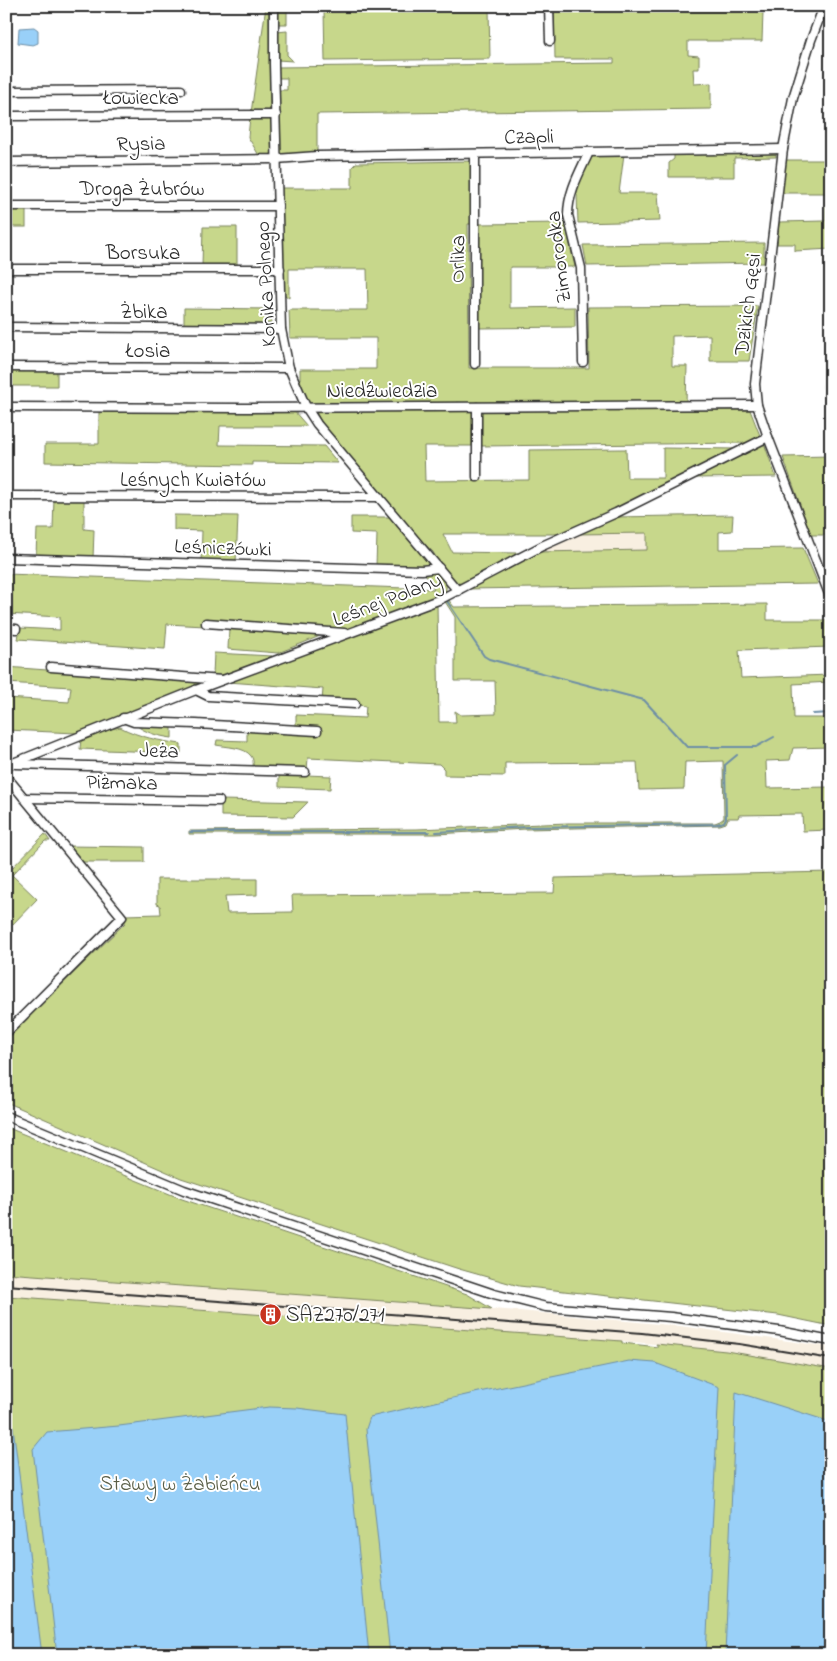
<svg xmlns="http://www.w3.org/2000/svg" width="837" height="1661" font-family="'Indie Flower',sans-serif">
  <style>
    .built { fill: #f8efe1 }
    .green { fill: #c7d78b; stroke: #79815b }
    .water { fill: #99d0f8; stroke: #6d8ea6 }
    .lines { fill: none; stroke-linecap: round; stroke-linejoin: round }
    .stream { stroke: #6d8ea6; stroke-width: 2 }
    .minor-casing { stroke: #2b2b2b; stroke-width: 11 }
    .minor { stroke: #fff; stroke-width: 8 }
    .rail { stroke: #2b2b2b; stroke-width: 2 }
    .labels { text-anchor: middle; stroke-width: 4; stroke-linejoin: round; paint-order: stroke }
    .street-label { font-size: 21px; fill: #2b2b2b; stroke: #fff }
    .poi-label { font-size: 21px; fill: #2b2b2b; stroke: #fff; text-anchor: start }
    .park-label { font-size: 21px; fill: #5a5f48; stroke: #fff }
  </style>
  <rect width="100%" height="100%" fill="#fff"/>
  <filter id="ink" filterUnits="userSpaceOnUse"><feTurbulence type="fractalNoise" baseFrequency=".02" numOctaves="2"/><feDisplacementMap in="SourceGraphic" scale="10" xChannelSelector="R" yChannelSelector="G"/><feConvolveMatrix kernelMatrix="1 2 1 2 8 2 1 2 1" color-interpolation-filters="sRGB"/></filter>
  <g filter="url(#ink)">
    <g class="built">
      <polygon points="647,533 647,550 538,552 577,534"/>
      <polygon points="6,1273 520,1311 680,1326 831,1347 831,1369 726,1351 622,1341 6,1296"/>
    </g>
    <g class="green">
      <polygon points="266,6 269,6 270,111 267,112 251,113"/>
      <polygon points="276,6 543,6 543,8 489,9 490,59 325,61 324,10 287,10 287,24 277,24"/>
      <polygon points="554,6 816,6 813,12 763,12 762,41 688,41 688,55 699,56 699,69 693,69 694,84 711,83 711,109 317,114 317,153 284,155 280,152 278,132 279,90 287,90 287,78 279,78 277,67 614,63 614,59 555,59"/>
      <polygon points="287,31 287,55 293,61 277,60 277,32"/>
      <polygon points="250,117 268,118 273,122 273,149 270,157 260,157 248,137"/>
      <polygon points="776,152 776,157 734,158 734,177 669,177 669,163 674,159 674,154"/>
      <polygon points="624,154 619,193 658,193 660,221 578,223 577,195 575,194 577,187 590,156 594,155"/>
      <polygon points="786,160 831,160 831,249 795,251 795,244 777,244 779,222 825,221 826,193 782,193"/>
      <polygon points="472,161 472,224 468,224 469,368 589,368 588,307 758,306 749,361 710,361 710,335 672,336 672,366 687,366 686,403 484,405 457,402 447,405 309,406 300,387 300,369 376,369 376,338 290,338 289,310 368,310 367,269 289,269 289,298 285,295 283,291 281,188 352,188 352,167 356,163"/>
      <rect x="6" y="208" width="20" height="19"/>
      <polygon points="565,223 575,267 510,267 510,308 575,307 575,327 479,328 478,267 479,224"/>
      <polygon points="203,227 237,227 237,267 202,267"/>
      <polygon points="764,243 764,263 587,266 583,245"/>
      <polygon points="831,300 831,388 823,388"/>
      <polygon points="184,308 271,309 272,328 184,327"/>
      <rect x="6" y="368" width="51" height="18"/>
      <polygon points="471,409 474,413 474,427 472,428 472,446 424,446 425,481 529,480 529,450 626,449 627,478 663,478 663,448 737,449 601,516 561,534 443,534 452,552 518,553 466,584 457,583 439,564 433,552 403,523 324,427 315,410"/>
      <polygon points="99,410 293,410 307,426 220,426 219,445 324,446 338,463 252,462 252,465 45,462 45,444 99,444"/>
      <polygon points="484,410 750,410 761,438 748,443 480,446 481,413"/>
      <polygon points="764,443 776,477 695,478"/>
      <polygon points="831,456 831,535 811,535 783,457"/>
      <polygon points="54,498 84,498 84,529 94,530 93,559 36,556 37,529 53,529"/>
      <polygon points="174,515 238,516 236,563 201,562 202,531 174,530"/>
      <polygon points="733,515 732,531 719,532 719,549 803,548 818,584 466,589 538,552 647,550 647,533 577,534 615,517"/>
      <polygon points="351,517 389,517 393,519 431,564 431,566 422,568 376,566 377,534 351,533"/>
      <path d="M424,572C439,572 450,577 445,594L345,630L205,621V626L167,624L165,649L18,639L20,628L60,630V617L6,614V574L434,589Z"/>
      <path d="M448,599L454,607L767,604V620H831V647L739,650L741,678L831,675V682L793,684L794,718H831V747L793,748L790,760L766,761L767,788L831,787V830L803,831L802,814L739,815L738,818H728L726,823L720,825L526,829L436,834H189V831L417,829L568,823H715L720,821L724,818L723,761L685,762L684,789L639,790L637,762L505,763V776L444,775V769L439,764L308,758L307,770L253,768C253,764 254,760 251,756C245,747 226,747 216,745L217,740L247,741V728H296V715L365,718L366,706L322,701L323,689L228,682L437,603L439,722H456L455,711L461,715L496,714L495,681H455V617L444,600Z"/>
      <polygon points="229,628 325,634 278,653 228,649"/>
      <polygon points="214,653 272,656 228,677 213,675"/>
      <polygon points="6,667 211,682 77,733 6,730 6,698 69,702 71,687 6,683"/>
      <path d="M134,724H172V738C158,736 146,733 134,724Z"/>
      <path d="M120,727C139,737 160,741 181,744V753L80,749L81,739L103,731Z"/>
      <polygon points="279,774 331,776 330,789 279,787"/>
      <polygon points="221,800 308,802 293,817 221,816"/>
      <polygon points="45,834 50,841 45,841 12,875 37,899 11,926 6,921 6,874"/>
      <polygon points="67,846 144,847 144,862 81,862"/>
      <polygon points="831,872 831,1326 778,1315 519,1286 459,1269 181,1178 6,1102 6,1039 125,923 124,915 161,914 160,905 157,904 157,879 257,879 257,895 225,896 227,913 293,912 292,895 554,893 555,878"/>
      <polygon points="6,1127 182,1199 467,1294 492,1309 6,1273"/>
      <polygon points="6,1296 622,1341 622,1343 658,1347 656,1344 726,1351 831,1369 831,1655 6,1655"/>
    </g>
    <g class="water">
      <polygon points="34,27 38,30 38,43 33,45 18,43 19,28"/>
      <polygon points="629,1361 655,1363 719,1387 706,1655 390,1655 366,1429 370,1417 479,1392"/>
      <polygon points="6,1392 9,1395 42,1655 6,1655"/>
      <polygon points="736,1392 831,1422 831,1655 725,1655"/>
      <polygon points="269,1407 297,1408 345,1414 369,1655 57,1655 33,1449 47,1432 119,1426"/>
    </g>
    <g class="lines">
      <g class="stream">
        <polyline points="447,601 484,656 489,659 644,700 687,747 756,747 774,737"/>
        <polyline points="813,714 831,713"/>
        <polyline points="190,832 429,832"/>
        <polyline points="436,832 527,827 717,824 724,822 726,818 725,765 737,755"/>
      </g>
      <defs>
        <g id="minor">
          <polyline points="274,6 274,64 281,329 289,368 306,407 317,424 458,591"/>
          <polyline points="549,6 550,41"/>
          <polyline points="824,6 811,40 793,98 783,149 755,384 757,405 768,437 831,599"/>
          <polyline points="6,91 181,90"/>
          <polyline points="6,116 276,115"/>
          <polyline points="475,155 475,364"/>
          <polyline points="6,162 276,159 317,156 783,149"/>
          <polyline points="6,206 278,206"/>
          <polyline points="6,269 280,269"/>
          <polyline points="6,327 281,329"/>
          <path d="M583,362L581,268L568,215C568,192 580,172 589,152"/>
          <polyline points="6,367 289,368"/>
          <polyline points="6,407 245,408 757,405"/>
          <polyline points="477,407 477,477"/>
          <polyline points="6,496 379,497"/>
          <polyline points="6,558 422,570 439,568"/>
          <polyline points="206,623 344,633"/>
          <polyline points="6,628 16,629"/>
          <polyline points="51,667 222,680"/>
          <polyline points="196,690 208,696 355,704"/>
          <polyline points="123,718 134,722 196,724 317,731"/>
          <polyline points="15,764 305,772"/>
          <polyline points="6,767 13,763 196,690 441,599 542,546 616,513 768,437"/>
          <polyline points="6,776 122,917 6,1033"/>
          <polyline points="24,798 219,801"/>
          <polyline points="6,1116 184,1190 494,1294 546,1307 671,1317 779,1331 831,1341"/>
        </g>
      </defs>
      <use href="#minor" class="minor-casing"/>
      <use href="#minor" class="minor"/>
      <polyline class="rail" points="6,1285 642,1333 739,1344 831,1359"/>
    </g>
  </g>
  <defs>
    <symbol id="building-disc" viewBox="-11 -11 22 22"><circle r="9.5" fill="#c8321e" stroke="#fff"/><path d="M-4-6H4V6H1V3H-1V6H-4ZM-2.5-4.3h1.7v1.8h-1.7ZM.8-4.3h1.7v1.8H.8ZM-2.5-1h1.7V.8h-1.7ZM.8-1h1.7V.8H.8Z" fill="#fff"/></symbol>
  </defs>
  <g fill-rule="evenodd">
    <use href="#building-disc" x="258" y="1302" width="25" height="25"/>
  </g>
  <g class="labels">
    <g class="street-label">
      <text x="141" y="104">Łowiecka</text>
      <text transform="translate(529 136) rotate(-1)" y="7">Czapli</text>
      <text transform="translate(141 143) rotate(-1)" y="7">Rysia</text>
      <text x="142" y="195">Droga Żubrów</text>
      <text x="143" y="259">Borsuka</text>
      <text transform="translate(558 257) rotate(-97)" y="7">Zimorodka</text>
      <text transform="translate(457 259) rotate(-89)" y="7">Orlika</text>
      <text transform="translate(265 284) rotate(-93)" y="7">Konika Polnego</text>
      <text transform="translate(747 304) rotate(-83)" y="7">Dzikich Gęsi</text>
      <text x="144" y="318">Żbika</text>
      <text x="148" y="357">Łosia</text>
      <text x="382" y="397">Niedźwiedzia</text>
      <text x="193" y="486">Leśnych Kwiatów</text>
      <text transform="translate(223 547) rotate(2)" y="7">Leśniczówki</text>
      <text transform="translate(387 599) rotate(-21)" y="7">Leśnej Polany</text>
      <text transform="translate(159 750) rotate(2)" y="7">Jeża</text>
      <text transform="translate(122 782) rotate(1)" y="7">Piżmaka</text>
    </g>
    <g class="poi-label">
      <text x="286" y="1321">SAZ270/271</text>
    </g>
    <g class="park-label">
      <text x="180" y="1490">Stawy w Żabieńcu</text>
    </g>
  </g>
  <rect width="837" height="1661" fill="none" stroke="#fff" stroke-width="25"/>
  <rect x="12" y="12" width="812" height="1636" fill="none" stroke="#2b2b2b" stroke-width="2" filter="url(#ink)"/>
</svg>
